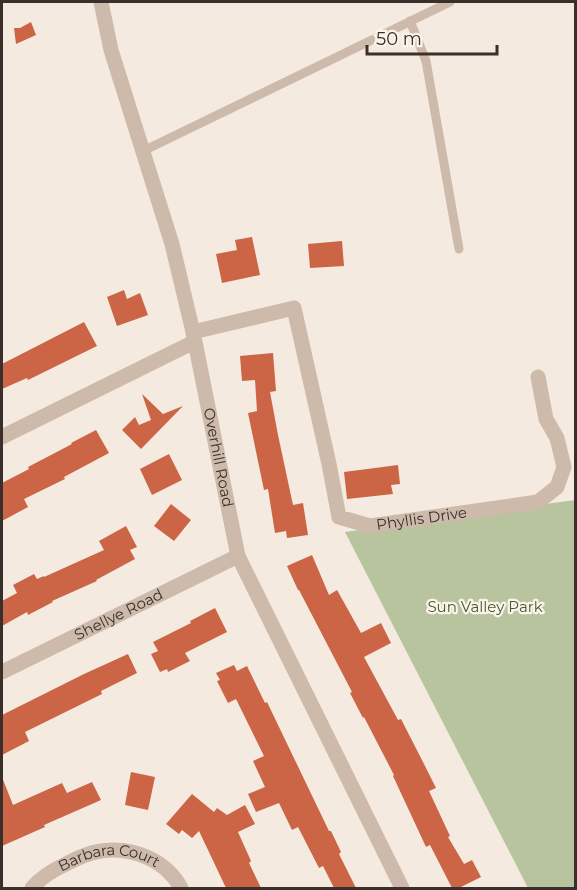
<svg xmlns="http://www.w3.org/2000/svg" width="577" height="890" font-family="Montserrat,sans-serif">
  <style>
    .green { fill: #b8c49e }
    .building { fill: #cb6546 }
    .lines { fill: none; stroke-linecap: round; stroke-linejoin: round }
    .service { stroke: #cdbaaa; stroke-width: 9 }
    .minor { stroke: #cdbaaa; stroke-width: 15 }
    .labels { text-anchor: middle; stroke-width: 4.5; stroke-linejoin: round; paint-order: stroke }
    .street-label { font-size: 15px; fill: #3a2f2a; stroke: #fbf4ec }
    .park-label { font-size: 15px; fill: #4a5a2c; stroke: #fbf4ec }
  </style>
  <rect width="100%" height="100%" fill="#f4eadf"/>
  <polygon class="green" points="575,500 575,888 528,888 345,532"/>
  <g class="building">
    <polygon points="31,22 36,35 16,44 14,28 20,28"/>
    <polygon points="252,237 260,275 222,283 216,254 237,250 235,240"/>
    <polygon points="342,241 344,266 310,268 308,244"/>
    <polygon points="124,290 127,299 140,293 148,315 117,326 107,297"/>
    <polygon points="84,322 97,346 28,380 27,378 2,389 2,364"/>
    <polygon points="273,353 276,391 270,392 278,435 293,505 303,503 308,535 287,538 286,531 275,533 268,489 264,490 248,413 257,411 255,380 242,381 240,356"/>
    <polygon points="142,394 163,414 183,406 141,449 122,430 135,417 139,425 151,420"/>
    <polygon points="96,430 109,453 64,477 65,479 24,499 28,507 2,521 2,483 29,469 28,467 72,444 71,443"/>
    <polygon points="169,454 182,480 152,495 140,469"/>
    <polygon points="398,465 400,484 391,485 393,494 347,499 344,472"/>
    <polygon points="171,504 191,520 174,541 154,526"/>
    <polygon points="126,526 137,547 130,550 135,559 96,580 97,581 52,601 53,602 28,615 27,612 2,626 2,601 17,593 13,585 34,574 37,579 44,576 44,577 104,550 99,541"/>
    <polygon points="312,555 329,595 337,590 361,633 381,623 391,643 364,657 398,720 401,719 423,762 436,788 429,791 450,836 448,837 464,864 472,860 481,877 459,888 452,888 430,845 426,847 393,776 394,775 364,717 363,718 350,693 352,692 299,590 298,590 287,566"/>
    <polygon points="215,608 227,632 185,653 190,661 168,672 167,669 160,672 151,654 158,651 153,642 191,623 190,621"/>
    <polygon points="128,654 137,673 101,691 102,694 25,732 29,741 2,755 2,715 84,674"/>
    <polygon points="234,665 237,671 247,666 265,703 267,702 329,831 331,831 341,852 339,854 356,888 334,888 323,866 319,868 298,827 292,830 279,803 256,812 248,794 265,787 253,761 264,756 236,699 228,703 217,681 220,680 216,673"/>
    <polygon points="131,772 155,777 148,810 125,805"/>
    <polygon points="2,777 13,805 62,783 67,793 92,782 101,800 44,825 45,827 2,846"/>
    <polygon points="192,794 214,812 217,808 227,815 245,805 255,824 238,832 251,861 249,863 261,888 226,888 199,831 192,838 182,830 179,834 166,824"/>
  </g>
  <g class="lines">
    <g class="service">
      <polyline points="410,21 426,61 459,249"/>
      <polyline points="143,151 450,2"/>
    </g>
    <g class="minor">
      <path id="s1" d="M101,2L111,50L172,244L193,332L238,556L402,888"/>
      <path id="s2" d="M193,332L294,308L329,464L339,517L370,526L538,502L557,487L564,467L557,438L546,419L538,377"/>
      <polyline points="2,437 194,342"/>
      <path id="s3" d="M2,672L238,556"/>
      <path id="s4" d="M32,888C41,877 53,870 66,864C77,858 88,853 101,851C132,846 166,860 181,888"/>
    </g>
  </g>
  <g class="labels">
    <g class="street-label">
      <text dy="5" stroke="none"><textPath href="#s1" startOffset="471">Overhill Road</textPath></text>
      <text dy="5" stroke="none"><textPath href="#s2" startOffset="402">Phyllis Drive</textPath></text>
      <text dy="5" stroke="none"><textPath href="#s3" startOffset="130">Shellye Road</textPath></text>
      <text dy="5" stroke="none"><textPath href="#s4" startOffset="87">Barbara Court</textPath></text>
    </g>
    <g class="park-label">
      <text x="485" y="612">Sun Valley Park</text>
    </g>
  </g>
  <rect width="577" height="890" fill="none" stroke="#3a2f2a" stroke-width="6"/>
  <path d="M367 45v9h130v-9" fill="none" stroke="#3a2f2a" stroke-width="3"/>
  <text x="376" y="45" font-size="18" fill="#3a2f2a" stroke="#fbf4ec" stroke-width="4.5" paint-order="stroke">50 m</text>
</svg>
